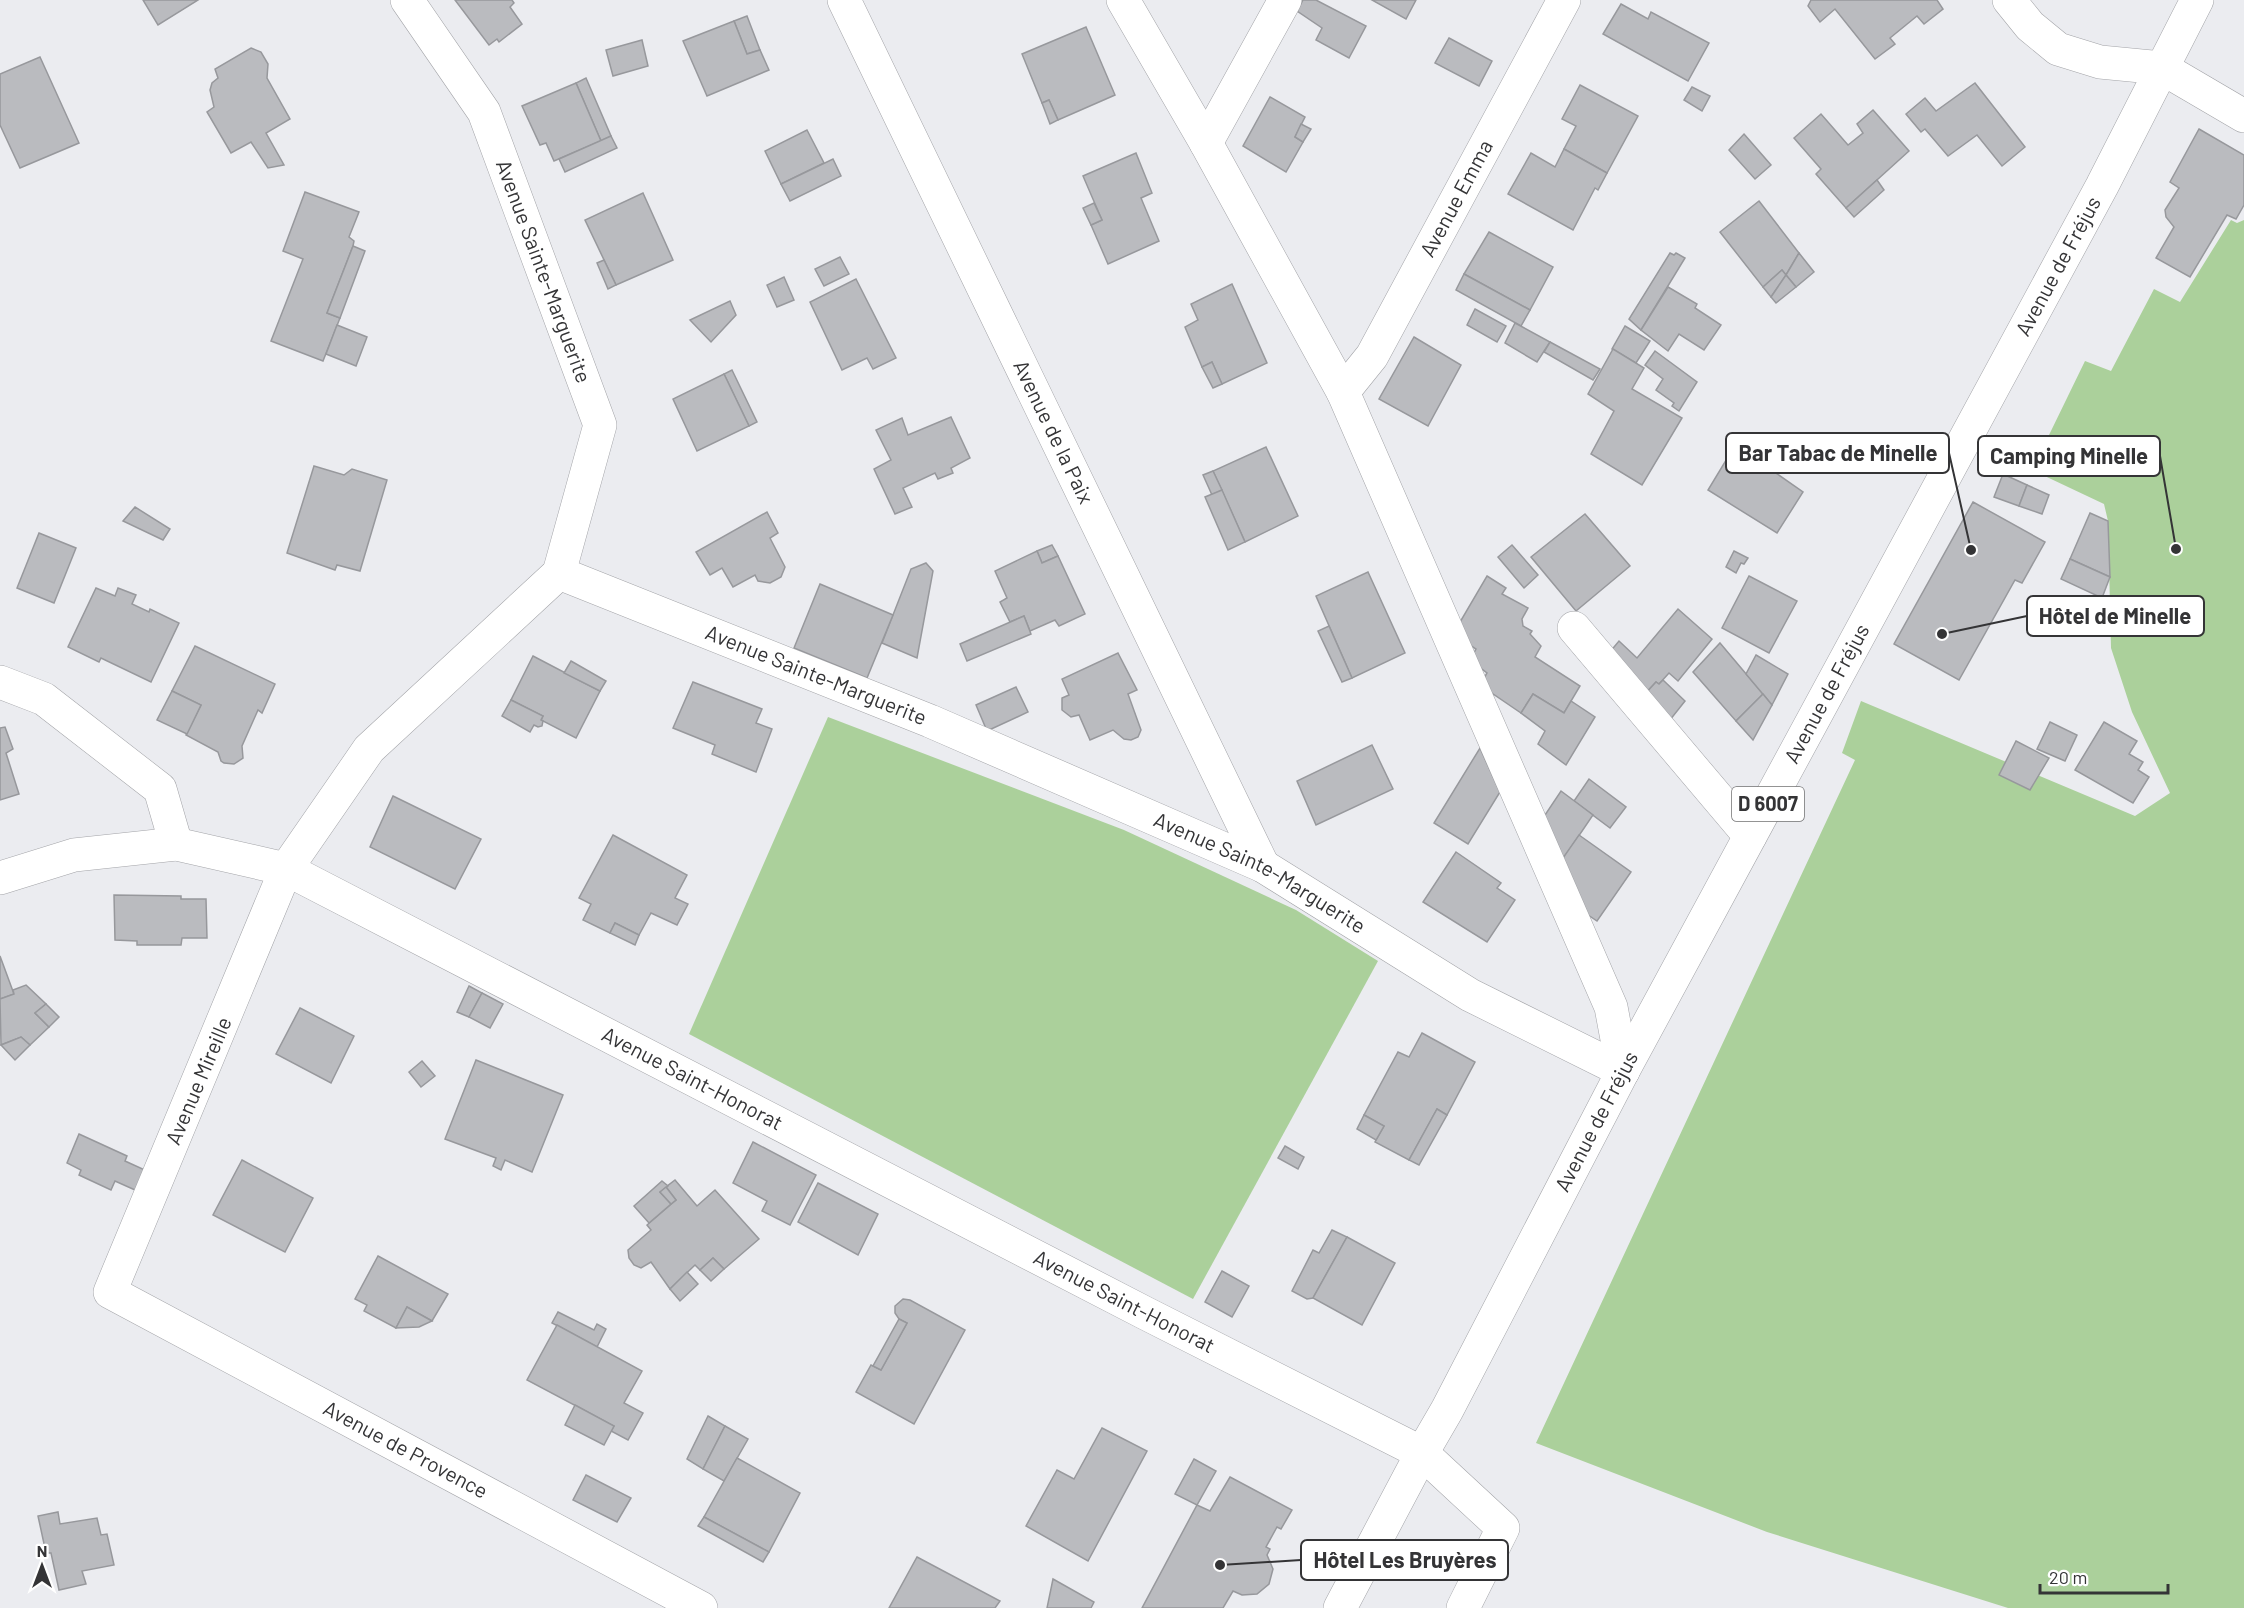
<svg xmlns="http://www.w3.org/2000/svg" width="2244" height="1608" font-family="Barlow,sans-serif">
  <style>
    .green { fill: #abd09b }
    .building { fill: #babbbf; stroke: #97989c; stroke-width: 1.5 }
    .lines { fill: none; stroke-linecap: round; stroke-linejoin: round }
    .minor-casing { stroke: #a3a4a8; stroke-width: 34 }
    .major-casing { stroke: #a3a4a8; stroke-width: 34 }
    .minor { stroke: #fff; stroke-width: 33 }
    .major { stroke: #fff; stroke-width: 33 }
    .labels { text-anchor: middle; stroke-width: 6; stroke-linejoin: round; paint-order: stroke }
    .shield { fill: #fff; stroke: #717172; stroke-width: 1.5 }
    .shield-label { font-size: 20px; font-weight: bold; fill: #343436 }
    .street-label { font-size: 21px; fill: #343436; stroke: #fff }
    .leader { fill: none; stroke: #343436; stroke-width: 2 }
    .callout-dot { fill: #343436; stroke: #fff; stroke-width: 2 }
    .callout { fill: #fff; stroke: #343436; stroke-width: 2 }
    .callout-label { font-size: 22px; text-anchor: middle; font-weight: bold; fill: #343436 }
  </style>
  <rect width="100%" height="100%" fill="#ebecf0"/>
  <g class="green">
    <polygon points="2231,220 2237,223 2244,220 2244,1608 2008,1608 1767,1532 1536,1443 1855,760 1842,753 1861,701 2135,816 2170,793 2132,712 2111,648 2108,521 2104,504 2032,470 2085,361 2111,371 2154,289 2180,302"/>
    <polygon points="828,717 1124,830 1296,910 1378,961 1193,1299 689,1034"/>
  </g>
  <g class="building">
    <polygon points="143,0 198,0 158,25"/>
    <polygon points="455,0 512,0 514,3 510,7 522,24 499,42 497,39 489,45"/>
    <polygon points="1303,0 1316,0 1366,26 1349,58 1316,40 1322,28 1297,11"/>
    <polygon points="1372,0 1416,0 1406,19"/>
    <polygon points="1811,0 1937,0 1943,9 1924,24 1917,16 1890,38 1895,44 1875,59 1835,9 1820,22 1808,6"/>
    <polygon points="1621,4 1648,19 1651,12 1709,43 1688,81 1603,34"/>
    <polygon points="747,16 760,50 747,54 734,21"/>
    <polygon points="734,21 747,54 760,50 769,70 707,96 683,41"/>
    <polygon points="1086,27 1115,95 1058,120 1049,100 1042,103 1022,54"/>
    <polygon points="1449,38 1492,61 1479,86 1435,63"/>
    <polygon points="642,40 648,66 613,76 606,50"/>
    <polygon points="251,48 261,52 268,64 267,78 290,119 266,133 284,165 268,168 251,142 231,153 207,112 214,107 210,90 212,83 218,78 215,69"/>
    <polygon points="40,57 79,143 20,168 0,125 0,74"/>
    <polygon points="586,78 611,136 601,141 576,83"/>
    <polygon points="576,83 601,141 554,161 546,143 540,145 522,106"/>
    <polygon points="1975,83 2025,147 2002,166 1977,135 1948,156 1925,129 1921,132 1906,114 1925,98 1936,111"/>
    <polygon points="1580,85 1638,116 1607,173 1564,149 1576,126 1562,119"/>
    <polygon points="1692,87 1710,96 1702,111 1684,100"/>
    <polygon points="1270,97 1305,117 1295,137 1303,142 1286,172 1243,146"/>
    <polygon points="1049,100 1058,120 1050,124 1042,103"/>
    <polygon points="1873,110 1909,151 1846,208 1816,174 1821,169 1794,138 1821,114 1848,145 1863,133 1857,124"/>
    <polygon points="1301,124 1311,129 1303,142 1295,137"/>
    <polygon points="2199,129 2244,155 2244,205 2236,219 2227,215 2190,277 2156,258 2174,227 2166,217 2165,210 2179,188 2170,182"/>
    <polygon points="807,130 824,163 781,184 765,151"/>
    <polygon points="1744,134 1771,165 1755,179 1729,150"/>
    <polygon points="611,136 617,148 565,172 559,159"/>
    <polygon points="1564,149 1607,173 1598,190 1595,188 1573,230 1508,194 1531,153 1555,167"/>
    <polygon points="1136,153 1152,193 1141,198 1159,241 1108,264 1091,225 1102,220 1083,176"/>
    <polygon points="833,159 841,176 790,201 781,184"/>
    <polygon points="1877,180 1884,190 1854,217 1846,208"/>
    <polygon points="305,192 359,212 349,237 354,241 353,246 327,313 340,318 323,361 271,341 303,259 283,251"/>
    <polygon points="643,193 673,260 616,285 585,220"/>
    <polygon points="1759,201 1799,253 1786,275 1782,270 1763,287 1720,232"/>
    <polygon points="1094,203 1102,220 1091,225 1083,208"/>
    <polygon points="1489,232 1553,267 1530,310 1464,274"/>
    <polygon points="353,246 365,251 340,318 327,313"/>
    <polygon points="1670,253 1674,255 1676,253 1685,258 1641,330 1629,319"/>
    <polygon points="1799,253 1814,272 1796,287 1786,275"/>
    <polygon points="840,257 849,274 824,286 815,269"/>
    <polygon points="604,260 616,285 608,289 597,263"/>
    <polygon points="1782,270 1786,275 1771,297 1763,287"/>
    <polygon points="1464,274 1530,310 1521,326 1456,290"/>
    <polygon points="1786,275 1796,287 1776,303 1771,297"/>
    <polygon points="784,277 794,300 777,307 767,285"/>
    <polygon points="856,279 896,358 873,369 867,358 842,370 810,302"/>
    <polygon points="1232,284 1267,363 1222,384 1212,362 1202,367 1185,327 1198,320 1191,304"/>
    <polygon points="1668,287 1697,304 1695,308 1721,325 1704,350 1679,334 1668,351 1641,330"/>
    <polygon points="730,301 736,315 711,342 690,320"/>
    <polygon points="1475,309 1506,326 1497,342 1467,325"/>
    <polygon points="1515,323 1550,342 1537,362 1505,343"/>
    <polygon points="337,325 367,337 356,366 326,354"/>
    <polygon points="1625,326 1650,341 1636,363 1612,349"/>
    <polygon points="1414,337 1461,365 1428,426 1379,399"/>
    <polygon points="1550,342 1600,369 1593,380 1544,352"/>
    <polygon points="1613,349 1644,368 1632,389 1682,418 1642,485 1591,454 1614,411 1588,394"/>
    <polygon points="1655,351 1697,382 1679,411 1672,406 1674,403 1656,390 1663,379 1645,365"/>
    <polygon points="1212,362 1222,384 1213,388 1202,367"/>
    <polygon points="732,370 757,422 749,426 724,374"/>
    <polygon points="724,374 749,426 697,451 673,399"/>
    <polygon points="951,417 970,458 951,468 953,473 938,479 935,473 903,488 912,507 895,514 874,469 891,460 876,430 902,418 908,435"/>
    <polygon points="1737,442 1775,468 1773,471 1803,492 1777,533 1708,490"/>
    <polygon points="1266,447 1298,516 1245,542 1213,471"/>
    <polygon points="314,466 344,475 352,469 387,480 360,571 337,565 335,570 287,553"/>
    <polygon points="1213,471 1222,490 1212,495 1203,475"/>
    <polygon points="2003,474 2027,485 2019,506 1994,497"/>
    <polygon points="2027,485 2049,495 2042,514 2019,506"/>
    <polygon points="1222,490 1245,542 1228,550 1205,497"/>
    <polygon points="1973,502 2045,542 2022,583 2015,580 1959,680 1894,644"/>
    <polygon points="135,507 170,529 163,540 123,521"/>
    <polygon points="767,512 778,533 770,538 785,567 781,577 770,583 758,581 755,575 733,587 722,568 710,575 696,552"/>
    <polygon points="2090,513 2108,521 2110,577 2070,559"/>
    <polygon points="1585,514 1630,566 1576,611 1531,557"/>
    <polygon points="39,533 76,548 54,603 17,588"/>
    <polygon points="1052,545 1058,556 1042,563 1037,551"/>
    <polygon points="1512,545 1538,575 1524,588 1498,557"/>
    <polygon points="1037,551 1042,563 1058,556 1085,614 1059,626 1055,620 1030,631 1024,616 1010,622 1000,602 1007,598 995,571"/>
    <polygon points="1734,551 1748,558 1744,564 1741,563 1736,573 1726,567"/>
    <polygon points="2070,559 2110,577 2102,598 2061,579"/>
    <polygon points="926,563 933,571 917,658 882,643 911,569"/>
    <polygon points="1368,572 1405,653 1352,678 1316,596"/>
    <polygon points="1487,576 1506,588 1502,594 1528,608 1522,619 1523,626 1532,631 1530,634 1541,646 1535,657 1580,686 1564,713 1533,694 1521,713 1480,685 1487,673 1470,660 1476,649 1453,634"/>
    <polygon points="1749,576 1797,601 1769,653 1722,628"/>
    <polygon points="820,584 893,615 867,678 794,648"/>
    <polygon points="96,588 115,596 118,588 136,595 132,604 149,612 150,609 179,623 151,682 101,658 99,662 68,647"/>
    <polygon points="1678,609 1712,639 1678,681 1669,673 1659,684 1656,682 1644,695 1609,653 1619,641 1637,658"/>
    <polygon points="1024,616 1031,634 967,661 960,644"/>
    <polygon points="1329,626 1352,678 1342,682 1318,631"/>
    <polygon points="1720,643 1763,694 1736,721 1693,672"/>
    <polygon points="195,646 275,684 262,713 258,710 242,746 243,758 234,764 224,763 221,761 218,752 186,735 201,705 172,691"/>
    <polygon points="1118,653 1137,690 1128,694 1141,730 1138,737 1131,740 1124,739 1113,730 1090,740 1079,715 1071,717 1062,710 1062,698 1069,695 1062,679"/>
    <polygon points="1756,655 1788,674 1772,705 1746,674"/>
    <polygon points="533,656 600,691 576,738 541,720 543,716 511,700"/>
    <polygon points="571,661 606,681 600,691 564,673"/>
    <polygon points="1663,680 1685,701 1670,720 1644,695 1656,682 1659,684"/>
    <polygon points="693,682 762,709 756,723 772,729 756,772 712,754 715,745 673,728"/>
    <polygon points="1016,687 1028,712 987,731 976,705"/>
    <polygon points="172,691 201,705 187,734 157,720"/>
    <polygon points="1533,694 1564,713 1571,701 1595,717 1566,765 1538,744 1545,731 1521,713"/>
    <polygon points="1763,694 1772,705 1753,740 1736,721"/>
    <polygon points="511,700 543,716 541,720 543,721 542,726 538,727 534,725 530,732 502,716"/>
    <polygon points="2050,722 2077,735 2065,761 2037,749"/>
    <polygon points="2104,722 2137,741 2129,754 2143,762 2138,770 2149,777 2133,803 2075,770"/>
    <polygon points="5,727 13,749 6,753 19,794 0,800 0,728"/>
    <polygon points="2016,741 2049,758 2030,790 1999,775"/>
    <polygon points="1372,745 1393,789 1316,825 1297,781"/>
    <polygon points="1480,748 1500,792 1468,844 1434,823"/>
    <polygon points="1589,779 1626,807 1610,828 1574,801"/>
    <polygon points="1561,791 1593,815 1559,865 1537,827"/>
    <polygon points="393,796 481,839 455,889 370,847"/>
    <polygon points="613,835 687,875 675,898 688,904 677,925 651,913 639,935 615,923 610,933 583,920 591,904 579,898"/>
    <polygon points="1579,835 1631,872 1597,921 1572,904 1556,868"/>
    <polygon points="1456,852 1501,883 1497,888 1515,900 1487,942 1423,902"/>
    <polygon points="114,895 181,896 181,899 206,899 207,938 182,938 181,945 137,945 137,941 115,940"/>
    <polygon points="615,923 639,935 635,945 610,933"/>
    <polygon points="0,956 14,994 0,999"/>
    <polygon points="26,985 46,1004 35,1013 49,1027 30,1045 21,1037 1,1045 0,999 14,994 13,990"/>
    <polygon points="469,986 482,993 469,1017 457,1012"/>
    <polygon points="482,993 503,1004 490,1028 469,1017"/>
    <polygon points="46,1004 59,1017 49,1027 35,1013"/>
    <polygon points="300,1008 354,1036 331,1083 276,1054"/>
    <polygon points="1422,1033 1475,1062 1447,1115 1437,1109 1409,1160 1375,1142 1384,1126 1364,1115 1398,1052 1409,1057"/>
    <polygon points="21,1037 30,1045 15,1060 1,1045"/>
    <polygon points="476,1060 563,1095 532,1172 505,1160 501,1170 493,1166 496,1158 445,1139"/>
    <polygon points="422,1061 435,1076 421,1087 409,1072"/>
    <polygon points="1437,1109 1447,1115 1419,1165 1409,1160"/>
    <polygon points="1364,1115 1384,1126 1376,1140 1357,1129"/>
    <polygon points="79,1134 127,1156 125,1161 145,1170 135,1190 115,1181 111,1190 79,1175 81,1170 67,1163"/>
    <polygon points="753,1142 816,1175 790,1225 762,1211 767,1201 733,1183"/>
    <polygon points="1285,1146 1304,1157 1298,1169 1278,1158"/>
    <polygon points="242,1160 313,1198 285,1252 213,1215"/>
    <polygon points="675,1180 697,1206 715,1190 759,1239 724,1269 713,1258 700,1270 695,1265 670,1289 651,1262 641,1268 634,1265 629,1258 628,1250 651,1230 647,1225 676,1200 666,1187"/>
    <polygon points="662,1181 668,1186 660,1192 671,1204 649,1223 634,1206"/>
    <polygon points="818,1183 878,1214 858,1255 798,1222"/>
    <polygon points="666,1187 676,1200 671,1204 660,1192"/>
    <polygon points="1332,1230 1347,1237 1313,1298 1307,1299 1292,1291 1313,1250 1319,1253"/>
    <polygon points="1347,1237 1395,1263 1362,1325 1313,1298"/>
    <polygon points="378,1256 448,1294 432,1321 407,1307 396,1328 364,1311 367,1305 355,1299"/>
    <polygon points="713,1258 724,1269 711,1281 700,1270"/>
    <polygon points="1222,1271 1249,1286 1232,1317 1205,1302"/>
    <polygon points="687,1272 698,1284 680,1301 670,1289"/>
    <polygon points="903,1299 910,1300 965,1330 914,1424 856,1392 871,1365 881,1370 907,1323 899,1319 895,1313 895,1306"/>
    <polygon points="407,1307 432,1321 419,1327 396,1328"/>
    <polygon points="558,1312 594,1330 597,1324 606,1329 597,1347 552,1323"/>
    <polygon points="899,1319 907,1323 881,1370 873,1366"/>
    <polygon points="557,1325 642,1371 624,1403 643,1413 628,1440 611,1431 614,1426 527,1380"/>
    <polygon points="575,1405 614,1426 604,1445 565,1425"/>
    <polygon points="708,1416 725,1426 703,1469 687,1459"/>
    <polygon points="725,1426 748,1439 724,1481 703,1469"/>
    <polygon points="1102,1428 1147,1451 1088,1561 1026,1526 1057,1470 1074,1479"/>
    <polygon points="737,1458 800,1493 769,1552 704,1517"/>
    <polygon points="1194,1459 1216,1471 1197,1505 1175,1494"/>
    <polygon points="586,1475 631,1498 617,1522 573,1500"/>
    <polygon points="1230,1477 1292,1510 1281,1529 1277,1527 1266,1547 1270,1549 1267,1555 1273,1569 1269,1584 1257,1594 1242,1595 1233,1591 1223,1608 1142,1608 1197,1505 1210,1511"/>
    <polygon points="58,1512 60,1524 97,1518 101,1535 107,1534 114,1565 82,1571 86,1584 59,1590 51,1553 46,1553 38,1516"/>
    <polygon points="704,1517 769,1552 763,1562 698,1526"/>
    <polygon points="917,1557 1000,1601 995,1608 889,1608"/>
    <polygon points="1053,1579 1094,1602 1091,1608 1047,1608"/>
  </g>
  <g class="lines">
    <defs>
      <g id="minor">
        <path id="s1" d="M407,0L484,112L600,425L559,573L930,721L1263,866L1470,995L1623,1071"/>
        <path id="s2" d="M844,0L1263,866"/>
        <polyline points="1123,0 1206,143 1343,392 1611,1007 1623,1071"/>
        <polyline points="2009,0 2030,26 2058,49 2100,62 2162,68 2244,116"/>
        <polyline points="1206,143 1285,0"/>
        <path id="s3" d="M1343,392L1372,356L1564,0"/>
        <path id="s4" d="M559,573L369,749L286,869L110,1292L701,1608"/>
        <polyline points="1574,628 1750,836"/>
        <polyline points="0,682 44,699 160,789 176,844"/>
        <path id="s5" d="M0,878L74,855L176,844L286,869L1145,1313L1422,1453L1503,1528L1463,1608"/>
      </g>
      <g id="major">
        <path id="s6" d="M1340,1608L1422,1453L1447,1410L1623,1071L2102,186L2197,0"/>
      </g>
    </defs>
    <use href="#minor" class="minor-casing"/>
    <use href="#major" class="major-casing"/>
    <use href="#minor" class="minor"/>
    <use href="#major" class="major"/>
  </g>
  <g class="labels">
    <rect class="shield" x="1732" y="787" width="72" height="34" rx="4.5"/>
    <g class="shield-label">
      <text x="1768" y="811">D 6007</text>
    </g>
    <g class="street-label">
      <text dy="7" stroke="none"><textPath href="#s3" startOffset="225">Avenue Emma</textPath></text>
      <text dy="7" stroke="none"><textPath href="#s6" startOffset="1522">Avenue de Fréjus</textPath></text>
      <text dy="7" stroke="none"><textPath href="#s1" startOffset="306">Avenue Sainte-Marguerite</textPath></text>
      <text dy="7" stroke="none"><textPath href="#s2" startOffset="480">Avenue de la Paix</textPath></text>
      <text dy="7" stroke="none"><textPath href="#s1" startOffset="900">Avenue Sainte-Marguerite</textPath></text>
      <text dy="7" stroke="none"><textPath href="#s6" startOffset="1036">Avenue de Fréjus</textPath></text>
      <text dy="7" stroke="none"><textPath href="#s1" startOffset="1386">Avenue Sainte-Marguerite</textPath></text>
      <text dy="7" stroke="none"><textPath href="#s5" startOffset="750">Avenue Saint-Honorat</textPath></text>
      <text transform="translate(199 1081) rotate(-67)" y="7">Avenue Mireille</text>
      <text dy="7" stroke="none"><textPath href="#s6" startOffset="550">Avenue de Fréjus</textPath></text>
      <text dy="7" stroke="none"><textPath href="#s5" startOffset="1236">Avenue Saint-Honorat</textPath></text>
      <text dy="7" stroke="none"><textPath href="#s4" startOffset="1198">Avenue de Provence</textPath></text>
    </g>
  </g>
  <path class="leader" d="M1971 550L1949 453M2176 549L2160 456M1942 634L2027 616M1220 1565L1301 1560"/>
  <g class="callout-dot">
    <circle cx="1971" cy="550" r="6"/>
    <circle cx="2176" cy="549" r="6"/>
    <circle cx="1942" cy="634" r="6"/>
    <circle cx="1220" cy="1565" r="6"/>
  </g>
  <g class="callout">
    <rect x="1726" y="433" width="223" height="40" rx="6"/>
    <rect x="1978" y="436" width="182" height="40" rx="6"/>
    <rect x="2027" y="596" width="177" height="40" rx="6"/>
    <rect x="1301" y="1540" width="207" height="40" rx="6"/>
  </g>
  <g class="callout-label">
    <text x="1838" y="461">Bar Tabac de Minelle</text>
    <text x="2069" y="464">Camping Minelle</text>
    <text x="2115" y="624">Hôtel de Minelle</text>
    <text x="1405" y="1568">Hôtel Les Bruyères</text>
  </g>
  <g transform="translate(42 1566)" stroke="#ffffff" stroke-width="4.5" paint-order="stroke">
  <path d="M0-4.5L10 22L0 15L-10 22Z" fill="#343436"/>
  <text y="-9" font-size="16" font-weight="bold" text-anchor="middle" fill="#343436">N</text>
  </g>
  <path d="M2040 1584v9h128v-9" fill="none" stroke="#343436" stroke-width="3"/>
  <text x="2049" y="1584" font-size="18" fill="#343436" stroke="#ffffff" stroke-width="4.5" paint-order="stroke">20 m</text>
</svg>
